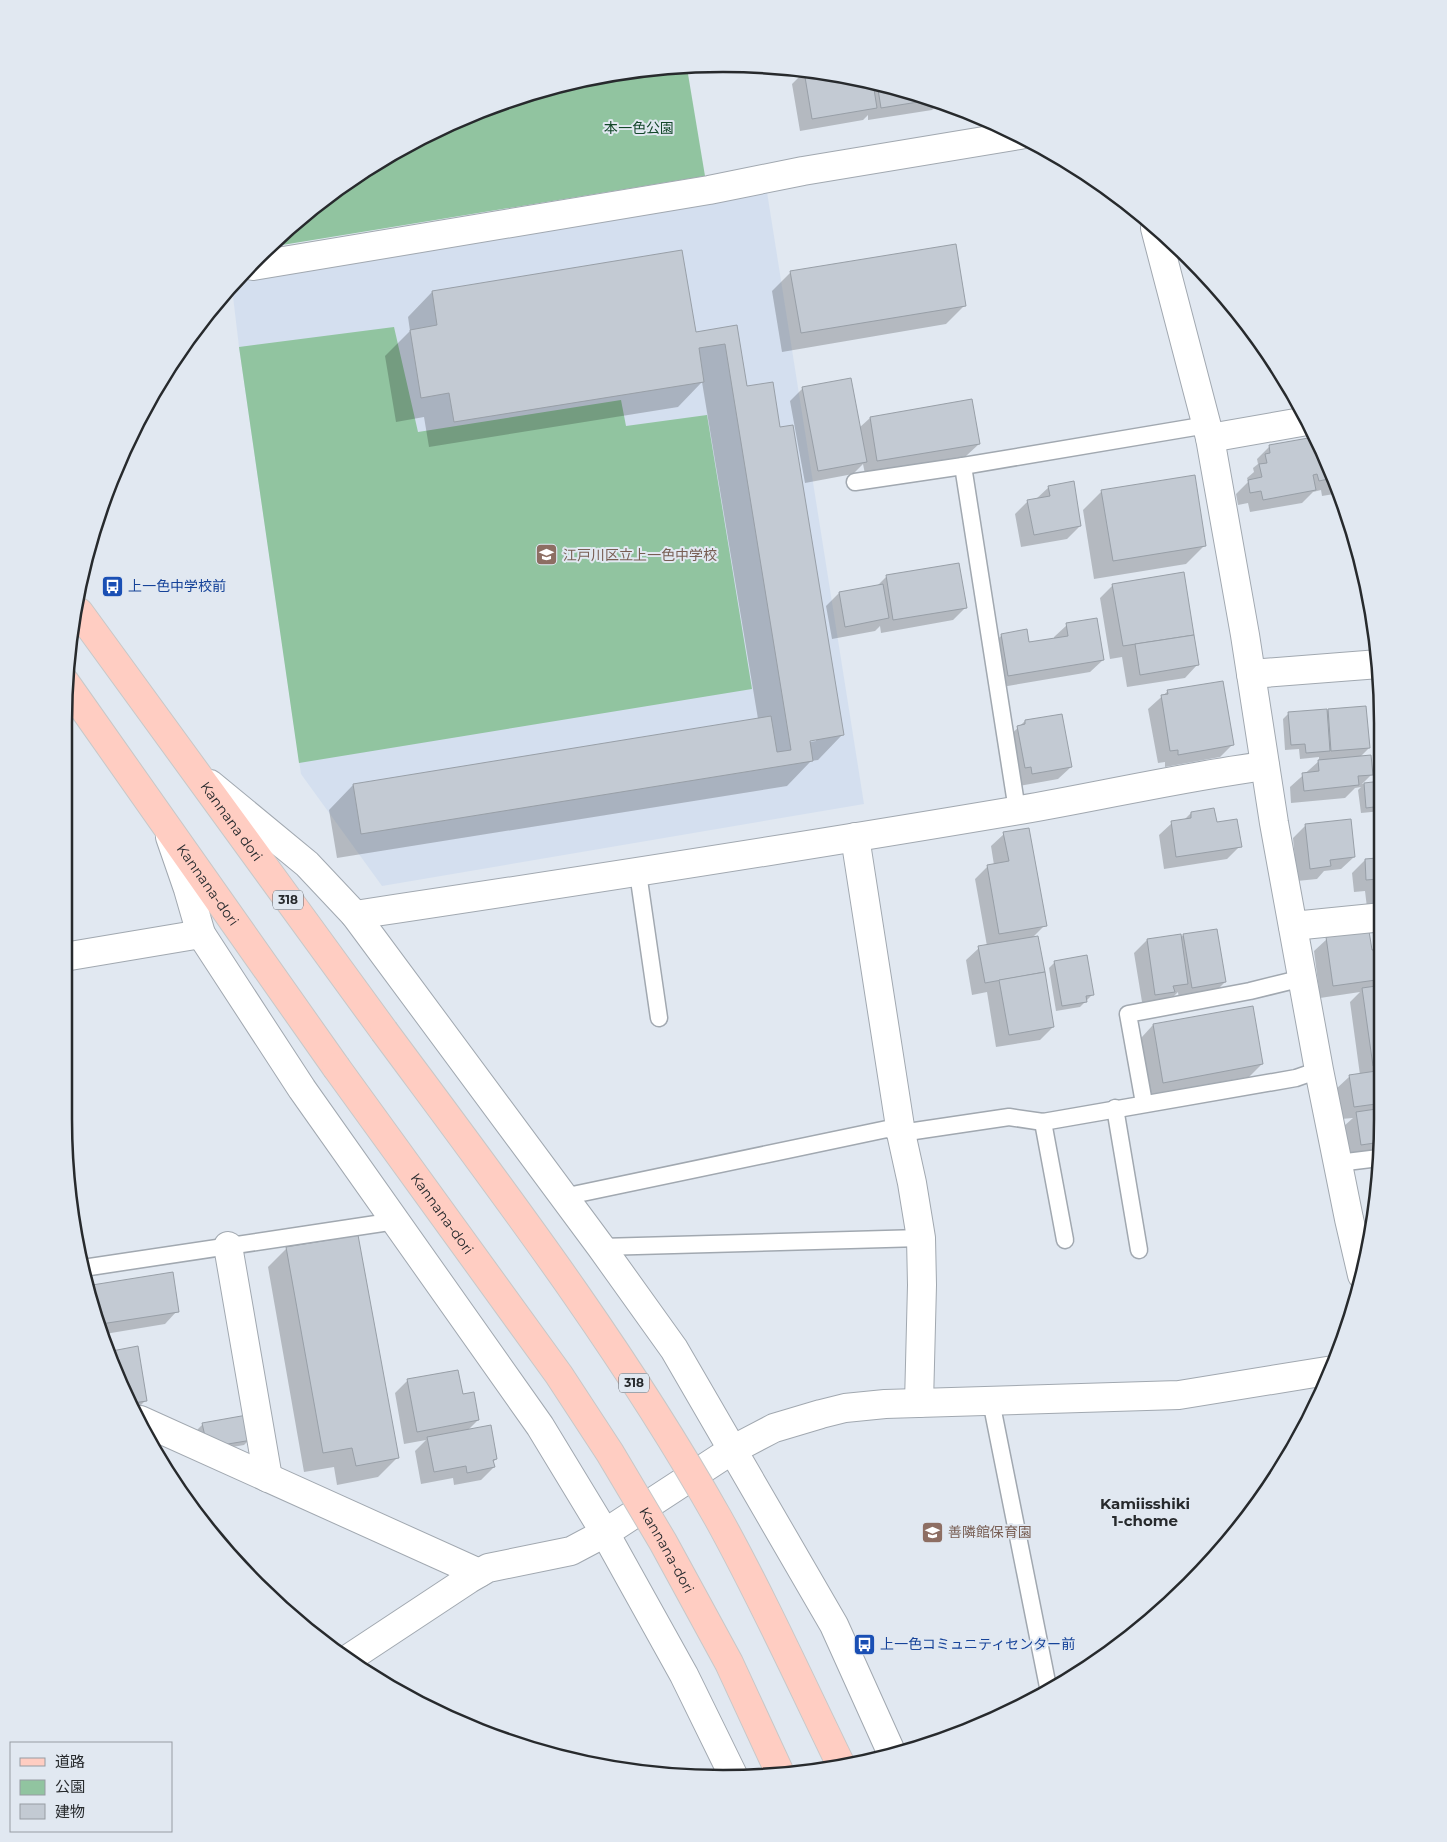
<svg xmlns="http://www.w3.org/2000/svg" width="1447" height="1842" font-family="Montserrat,'Noto Sans JP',sans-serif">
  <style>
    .built { fill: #d4dfef }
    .green { fill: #91c4a0 }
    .shadow { fill: #0003; fill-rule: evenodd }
    .building { fill: #c3cad3; stroke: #989fa7 }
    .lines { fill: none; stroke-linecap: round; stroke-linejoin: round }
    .lane-casing { stroke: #a1a8b0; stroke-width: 19 }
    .street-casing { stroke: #a1a8b0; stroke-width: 30 }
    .secondary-casing { stroke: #a1a8b0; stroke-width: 30 }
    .primary-casing { stroke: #c7c8c8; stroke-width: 30 }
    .lane { stroke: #fff; stroke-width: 16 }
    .street { stroke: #fff; stroke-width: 28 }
    .secondary { stroke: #fff; stroke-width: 28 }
    .primary { stroke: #ffcdc2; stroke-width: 28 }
    .primary-bridge-casing { stroke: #c7c8c8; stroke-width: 30; stroke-linecap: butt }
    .primary-bridge { stroke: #ffcdc2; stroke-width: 28 }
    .labels { text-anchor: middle; stroke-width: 4; stroke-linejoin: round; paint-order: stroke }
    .shield { fill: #e1e8f1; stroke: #5f6368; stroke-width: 1 }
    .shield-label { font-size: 12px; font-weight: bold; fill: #272a2d }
    .park-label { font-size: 14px; fill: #134729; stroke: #e1e8f1 }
    .education-label { font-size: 14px; fill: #785e54; stroke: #e1e8f1; text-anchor: start }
    .transit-label { font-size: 14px; fill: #164399; stroke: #e1e8f1; text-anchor: start }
    .street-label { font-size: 14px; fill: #272a2d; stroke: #e1e8f1 }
    .neighbourhood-label { font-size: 15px; font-weight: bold; fill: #272a2d; stroke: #e1e8f1 }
    .rim { fill: none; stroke: #272a2d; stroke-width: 2.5 }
  </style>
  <rect width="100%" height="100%" fill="#e1e8f1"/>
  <polygon class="built" points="767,192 864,804 382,886 301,774 239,347 232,288 239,280"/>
  <g class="green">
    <polygon points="687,68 705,176 270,247 289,227 393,152 511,99 637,69"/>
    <polygon points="394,327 418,432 621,400 626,426 707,415 752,689 299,763 239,347"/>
  </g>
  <g class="shadow">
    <polygon points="805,71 894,86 948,106 938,108 937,105 932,110 868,120 868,115 863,120 800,131 792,84"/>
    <polygon points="791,272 965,305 946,324 782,352 772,291"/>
    <path d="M432,292L695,333L736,326L746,388L779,428L842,735L818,760L811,761L787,786L337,858L329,810L353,785L758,719L702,382L678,407L429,447L424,417L396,422L385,356L410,331L408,317ZM816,739V741L804,743V741Z"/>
    <polygon points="803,388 859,428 870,418 979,444 966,456 865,474 863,464 853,474 805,483 790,401"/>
    <polygon points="1315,438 1340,493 1322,496 1321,490 1313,492 1302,503 1250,512 1248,503 1238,505 1236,494 1248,482 1247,478 1254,472 1253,468 1258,464 1257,459 1269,447"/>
    <polygon points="1049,487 1080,526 1067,539 1021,547 1015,514 1028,501 1036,499"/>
    <polygon points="1102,491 1205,545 1186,564 1094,579 1083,510"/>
    <polygon points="886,577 965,608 953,620 881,633 880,626 875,631 832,639 826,606 839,593 876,587"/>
    <polygon points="1113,585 1197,665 1185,678 1127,687 1122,657 1110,659 1100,598"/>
    <polygon points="1067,625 1103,660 1090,672 996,688 989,648 1002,635 1028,643 1054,639 1054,637"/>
    <polygon points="1168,691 1233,744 1220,757 1165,767 1165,762 1158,763 1148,709"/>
    <polygon points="1382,697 1382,748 1377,748 1374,704"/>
    <polygon points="1328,710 1369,748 1360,757 1371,775 1362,784 1382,782 1382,811 1361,813 1358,790 1361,787 1355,788 1345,798 1291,803 1290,787 1319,761 1319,757 1300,759 1299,749 1285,750 1283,719 1289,713 1326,713"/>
    <polygon points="1025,721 1071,767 1058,779 1019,786 1005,740"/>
    <polygon points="1191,813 1216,823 1240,846 1227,859 1164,869 1159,835 1172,823 1183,821"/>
    <polygon points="1306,825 1354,857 1341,869 1324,871 1317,879 1297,881 1293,838"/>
    <polygon points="1004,834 1045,925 1032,938 1053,1027 1040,1040 996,1047 987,992 972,995 966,960 979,948 987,946 975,879 988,866 994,865 991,846"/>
    <polygon points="1377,855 1382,855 1383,915 1368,916 1365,891 1354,892 1352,873 1365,860 1373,860"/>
    <polygon points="1183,935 1225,982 1212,995 1179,1000 1178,992 1174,996 1169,997 1160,1005 1143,1008 1134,953 1147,940 1180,936 1180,939"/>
    <polygon points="1327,939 1371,952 1380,950 1379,942 1383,939 1383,981 1376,988 1383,987 1383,1119 1380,1152 1349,1157 1344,1126 1353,1118 1341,1119 1336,1089 1349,1077 1360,1075 1350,1002 1360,992 1320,998 1314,951"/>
    <polygon points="1055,962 1093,994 1080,1007 1056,1011 1049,968"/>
    <polygon points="1153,1025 1262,1064 1249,1077 1151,1095 1141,1038"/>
    <polygon points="287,1248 397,1458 378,1477 337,1485 334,1467 304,1472 268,1267"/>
    <polygon points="172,1273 177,1311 165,1324 105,1334 86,1287"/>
    <polygon points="137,1348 146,1400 136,1410 112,1352"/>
    <polygon points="408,1380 462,1396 478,1420 467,1431 496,1459 493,1462 494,1467 481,1480 454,1485 453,1478 421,1484 415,1451 426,1440 404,1444 395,1393"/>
    <polygon points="203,1424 250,1439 244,1445 215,1450 200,1446 197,1430"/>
  </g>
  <g class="building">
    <polygon points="804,71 873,83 877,108 812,119"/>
    <polygon points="877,83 894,86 930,100 881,108"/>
    <polygon points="956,244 966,306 801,333 790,271"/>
    <polygon points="682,250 696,332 737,325 747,386 773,382 780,427 793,425 844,735 810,741 813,761 361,834 353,784 771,716 777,752 791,750 725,344 699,348 704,382 454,422 449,393 421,398 410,330 437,325 432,291"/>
    <polygon points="851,378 867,462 818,471 802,387"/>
    <polygon points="972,399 980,444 877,461 870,417"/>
    <polygon points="1314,437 1333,478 1319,481 1317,474 1313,475 1316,490 1263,500 1261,491 1250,493 1248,480 1262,477 1259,464 1267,463 1265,454 1270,453 1269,445"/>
    <polygon points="1195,475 1206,546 1113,561 1101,490"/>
    <polygon points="1074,481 1081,526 1034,535 1027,500 1050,496 1048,486"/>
    <polygon points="959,563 967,608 893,620 886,575"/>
    <polygon points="1184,572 1194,635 1123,646 1112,584"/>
    <polygon points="883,584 889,618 845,627 839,592"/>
    <polygon points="1097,618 1104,660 1008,676 1001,634 1027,629 1029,642 1068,636 1066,623"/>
    <polygon points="1194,635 1199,665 1140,675 1135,644"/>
    <polygon points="1223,681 1234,745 1178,755 1178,750 1170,751 1161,695 1168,694 1167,690"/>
    <polygon points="1366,706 1370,748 1331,751 1328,709"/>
    <polygon points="1327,709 1330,751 1306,753 1305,744 1291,745 1288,712"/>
    <polygon points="1062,714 1072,767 1032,774 1031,767 1025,768 1017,726 1025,724 1025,720"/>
    <polygon points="1371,755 1373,775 1358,776 1359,785 1304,791 1302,773 1319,771 1318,760"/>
    <polygon points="1382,781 1382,806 1366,808 1364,783"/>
    <polygon points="1214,808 1217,822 1237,819 1242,847 1176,857 1171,821 1191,818 1191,812"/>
    <polygon points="1351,819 1355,857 1330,860 1331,866 1310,869 1305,824"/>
    <polygon points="1029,828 1047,926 999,934 987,865 1009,861 1003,832"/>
    <polygon points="1376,854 1382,854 1383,904 1380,904 1378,879 1366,880 1365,859 1377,858"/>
    <polygon points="1217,929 1226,982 1192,988 1183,934"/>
    <polygon points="1369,931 1372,950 1383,949 1383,979 1333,986 1326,937"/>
    <polygon points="1181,934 1188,984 1173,986 1175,992 1155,995 1147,939"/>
    <polygon points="1038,936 1045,972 985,983 978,946"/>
    <polygon points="1087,955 1094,995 1086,996 1087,1002 1062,1006 1054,961"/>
    <polygon points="1045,972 1054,1027 1009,1035 999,980"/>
    <polygon points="1383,985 1383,1064 1373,1066 1362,988"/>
    <polygon points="1253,1006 1263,1064 1163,1083 1153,1024"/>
    <polygon points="1383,1070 1383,1103 1354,1107 1349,1075"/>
    <polygon points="1383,1108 1381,1142 1361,1145 1356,1112"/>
    <polygon points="358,1235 399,1458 356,1466 352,1448 323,1453 286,1247"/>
    <polygon points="173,1272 179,1312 101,1324 86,1286"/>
    <polygon points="138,1346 147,1401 133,1403 112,1351"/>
    <polygon points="458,1370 463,1394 474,1392 479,1420 417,1432 407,1379"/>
    <polygon points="247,1415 252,1440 222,1445 206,1441 202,1423"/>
    <polygon points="491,1425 497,1459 493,1460 495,1467 467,1473 466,1466 434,1472 427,1437"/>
  </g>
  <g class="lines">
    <defs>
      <g id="lane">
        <polyline points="963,466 1017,810"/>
        <polyline points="855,482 963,466 1207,425"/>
        <polyline points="638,873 659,1018"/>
        <polyline points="1144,1103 1128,1014 1250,991 1303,978"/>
        <polyline points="1115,1108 1139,1250"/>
        <polyline points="1043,1122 1065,1240"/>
        <polyline points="1338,1163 1379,1158"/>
        <polyline points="563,1197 887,1129 901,1133 1009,1117 1043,1122 1296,1078 1319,1070"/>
        <polyline points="601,1247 921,1238"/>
        <polyline points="83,1268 396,1221"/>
        <polyline points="991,1401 1049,1692"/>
      </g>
      <g id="street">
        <polyline points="1155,228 1210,438 1245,635 1274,823 1319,1070 1349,1219 1362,1275"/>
        <polyline points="253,266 709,190 803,171 1020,135"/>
        <polyline points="1210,438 1307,421"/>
        <polyline points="1251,674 1379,664"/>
        <polyline points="210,784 307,864 355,915 601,1247 674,1349 834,1625 893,1756"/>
        <polyline points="170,837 188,889 201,934 302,1089 540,1426 605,1533 684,1675 734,1777"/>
        <polyline points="855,837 901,1133 912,1183 921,1238 922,1285 919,1403"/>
        <path d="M355,915C575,882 795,848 1014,811C1098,797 1180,777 1265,766"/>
        <polyline points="1293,926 1383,917"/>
        <polyline points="64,957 201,934"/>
        <polyline points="228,1246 268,1478"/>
        <polyline points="140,1420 479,1573"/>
      </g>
      <polyline id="secondary" points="351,1657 469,1579 488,1568 571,1551 605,1533 732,1450 774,1428 821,1414 845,1408 885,1404 1179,1395 1333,1370"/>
      <g id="primary">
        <path id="s1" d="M79,612L384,1031"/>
        <path id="s2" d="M65,682L336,1067"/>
      </g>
    </defs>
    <use href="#lane" class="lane-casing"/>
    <use href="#street" class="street-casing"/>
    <use href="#secondary" class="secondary-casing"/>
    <use href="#primary" class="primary-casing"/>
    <use href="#lane" class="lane"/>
    <use href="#street" class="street"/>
    <use href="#secondary" class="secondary"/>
    <use href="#primary" class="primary"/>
    <defs>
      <g id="primary-bridge">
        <path d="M384,1031C501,1189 621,1346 718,1518C762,1597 800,1681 840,1763"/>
        <path id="s3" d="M336,1067L559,1375L610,1453L663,1542L729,1663L779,1771"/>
      </g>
    </defs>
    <use href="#primary-bridge" class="primary-bridge-casing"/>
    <use href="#primary-bridge" class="primary-bridge"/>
  </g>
  <defs>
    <symbol id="school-square" viewBox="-11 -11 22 22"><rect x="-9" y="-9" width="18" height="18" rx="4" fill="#8d6e63" stroke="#e1e8f1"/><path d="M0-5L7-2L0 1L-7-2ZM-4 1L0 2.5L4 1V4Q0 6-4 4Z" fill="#fff"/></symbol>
    <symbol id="bus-square" viewBox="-11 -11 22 22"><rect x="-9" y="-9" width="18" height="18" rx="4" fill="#1a4fb4" stroke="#e1e8f1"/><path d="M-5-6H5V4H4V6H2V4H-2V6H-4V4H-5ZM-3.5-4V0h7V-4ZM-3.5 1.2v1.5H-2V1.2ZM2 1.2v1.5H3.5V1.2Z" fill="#fff"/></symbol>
  </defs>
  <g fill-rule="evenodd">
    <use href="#school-square" x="534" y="542" width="25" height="25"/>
    <use href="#bus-square" x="100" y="574" width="25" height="25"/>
    <use href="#school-square" x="920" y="1520" width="25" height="25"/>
    <use href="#bus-square" x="852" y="1632" width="25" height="25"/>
  </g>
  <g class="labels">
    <g class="shield">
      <rect x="273" y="890.5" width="30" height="19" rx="4"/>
      <rect x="619" y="1373.5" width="30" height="19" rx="4"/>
    </g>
    <g class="shield-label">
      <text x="288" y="904">318</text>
      <text x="634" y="1387">318</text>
    </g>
    <g class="park-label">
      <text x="639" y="133">本一色公園</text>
    </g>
    <g class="education-label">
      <text x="563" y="560">江戸川区立上一色中学校</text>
      <text x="948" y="1537">善隣館保育園</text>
    </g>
    <g class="transit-label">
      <text x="128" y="591">上一色中学校前</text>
      <text x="880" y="1649">上一色コミュニティセンター前</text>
    </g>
    <g class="street-label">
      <text dy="5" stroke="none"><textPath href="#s1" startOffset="259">Kannana dori</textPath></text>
      <text dy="5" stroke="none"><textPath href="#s2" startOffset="248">Kannana-dori</textPath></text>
      <text dy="5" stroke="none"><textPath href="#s3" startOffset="181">Kannana-dori</textPath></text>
      <text dy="5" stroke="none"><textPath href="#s3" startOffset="586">Kannana-dori</textPath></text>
    </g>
    <g class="neighbourhood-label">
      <text x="1145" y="1509">Kamiisshiki<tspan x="1145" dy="17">1-chome</tspan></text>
    </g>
  </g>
  <path d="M0 0H1447V1842H0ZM723 72H723A651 651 0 0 1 1374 723V1119A651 651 0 0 1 723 1770H723A651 651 0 0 1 72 1119V723A651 651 0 0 1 723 72Z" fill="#e1e8f1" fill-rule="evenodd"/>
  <path class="rim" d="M723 72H723A651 651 0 0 1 1374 723V1119A651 651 0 0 1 723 1770H723A651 651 0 0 1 72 1119V723A651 651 0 0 1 723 72Z"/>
  <rect x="10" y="1742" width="162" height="90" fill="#e1e8f1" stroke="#979ca3"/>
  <rect x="20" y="1758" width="25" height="8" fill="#ffcdc2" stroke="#979ca3"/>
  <text x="55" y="1767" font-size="15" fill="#272a2d">道路</text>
  <rect x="20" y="1780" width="25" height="15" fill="#91c4a0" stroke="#979ca3"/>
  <text x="55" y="1792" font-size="15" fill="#272a2d">公園</text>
  <rect x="20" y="1804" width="25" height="15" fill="#c3cad3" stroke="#979ca3"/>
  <text x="55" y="1817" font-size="15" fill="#272a2d">建物</text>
</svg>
